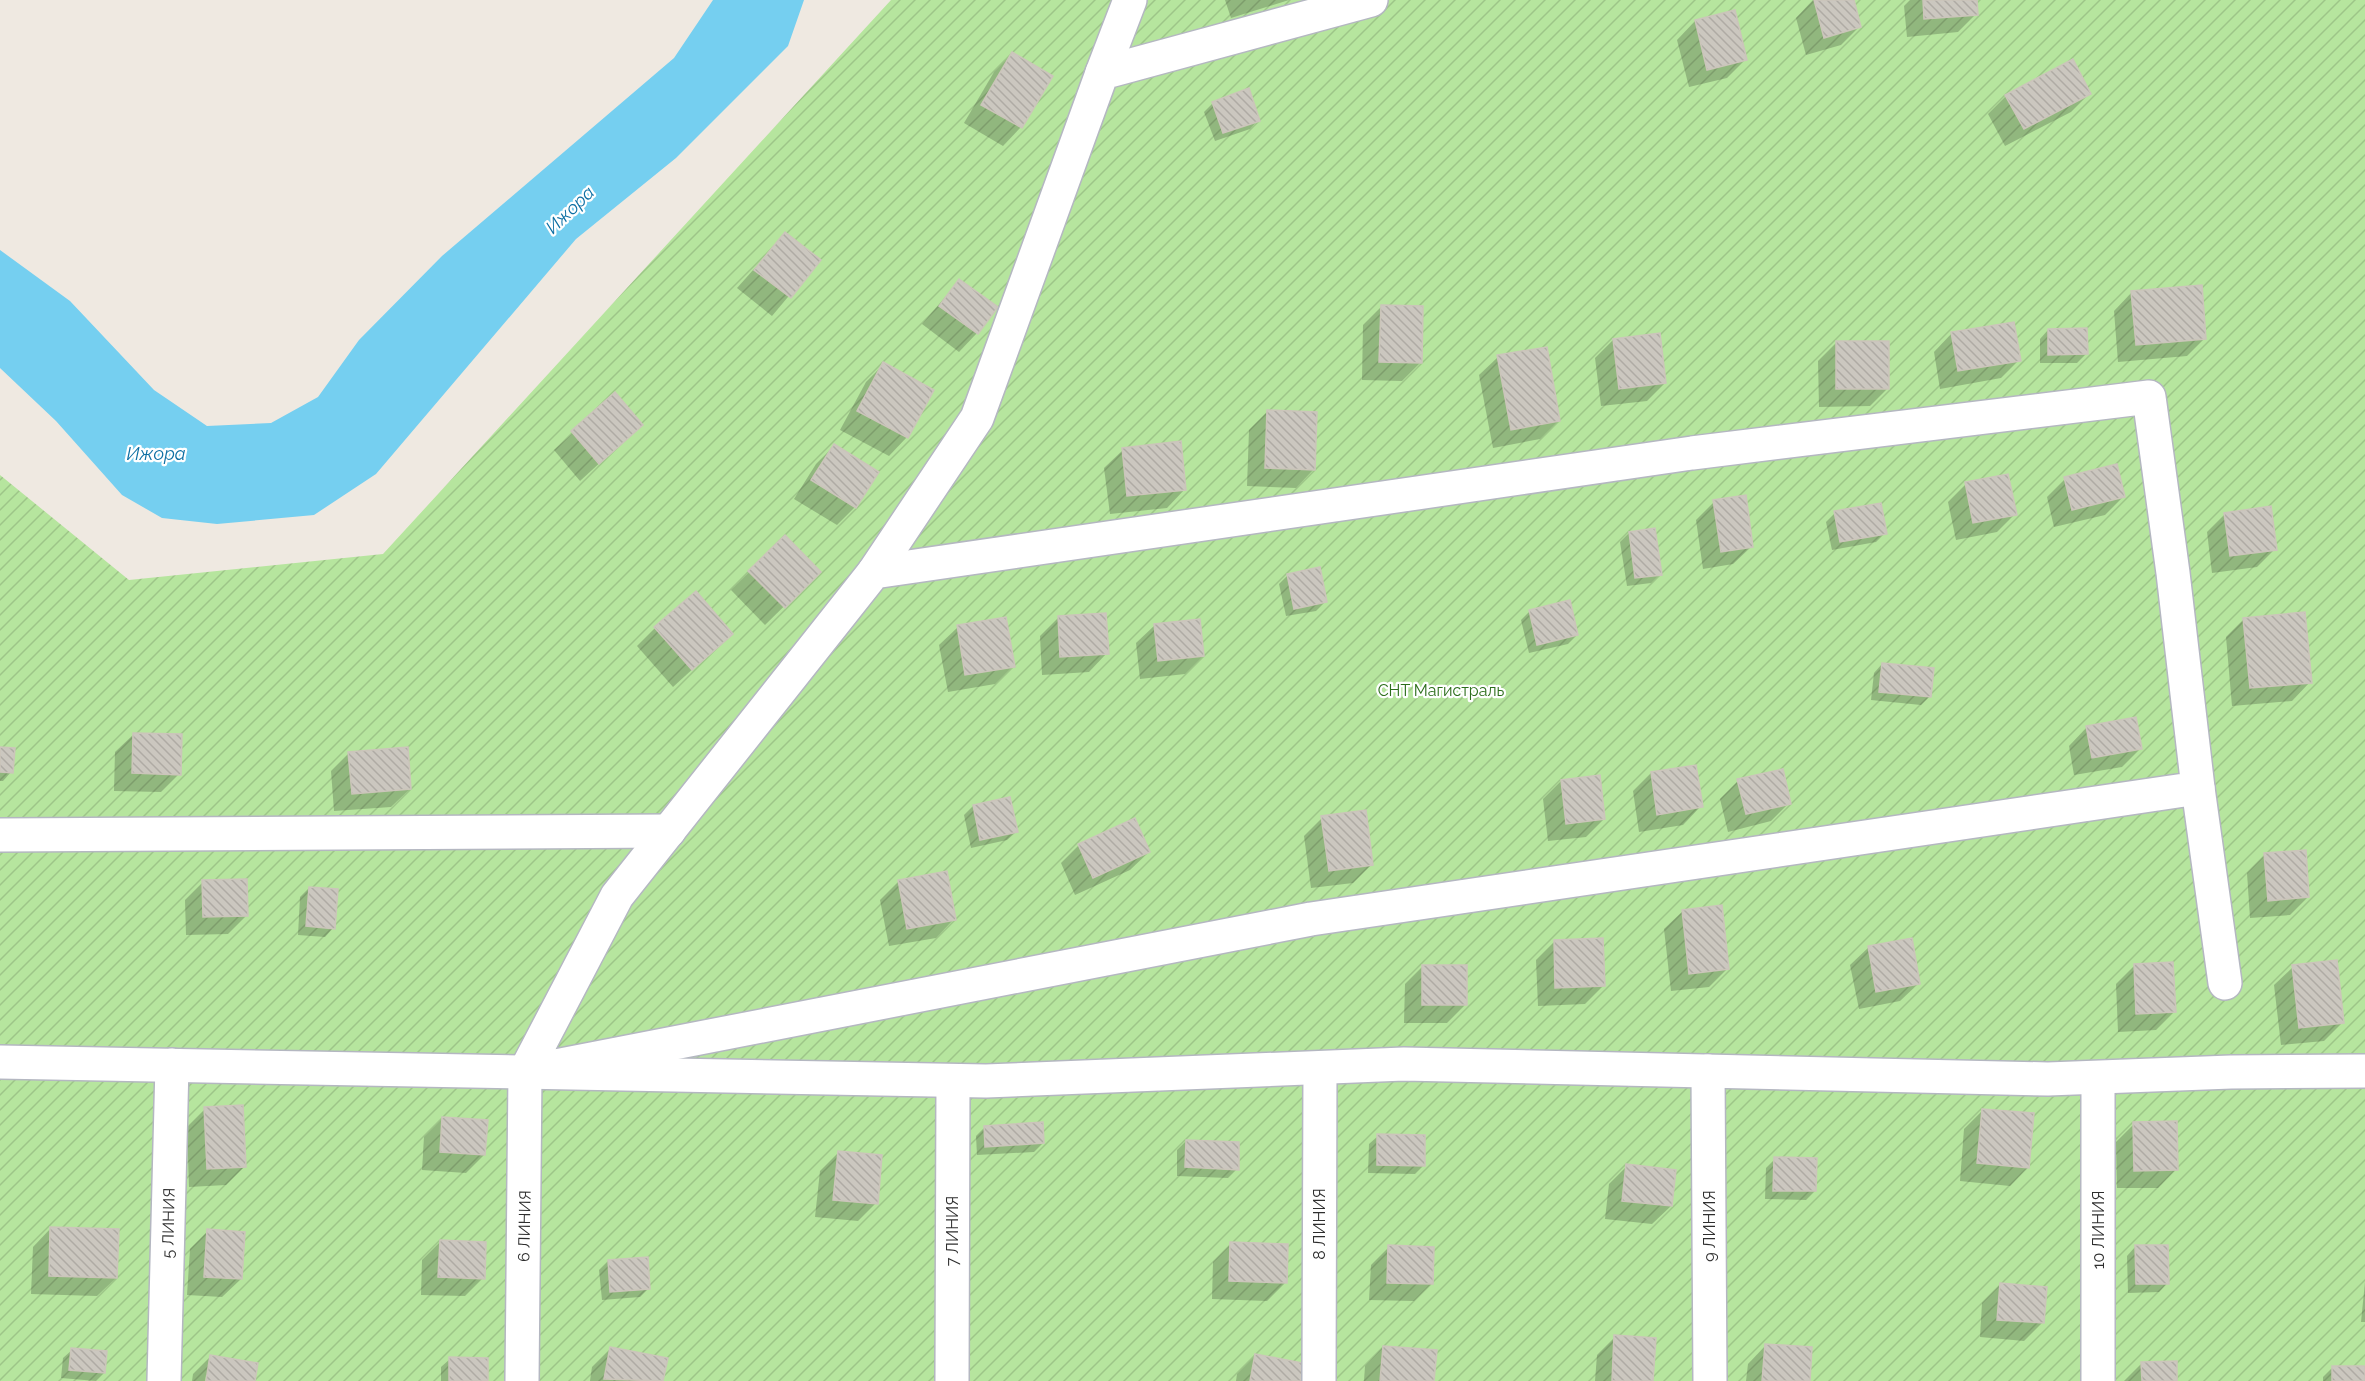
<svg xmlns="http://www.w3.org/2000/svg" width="2365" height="1381" font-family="Raleway,sans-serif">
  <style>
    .garden { fill: url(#garden-furrows) }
    .water { fill: #75cff0 }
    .shadow { fill: #0003 }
    .building { fill: url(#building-back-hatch); stroke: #cbc5ba; stroke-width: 1.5 }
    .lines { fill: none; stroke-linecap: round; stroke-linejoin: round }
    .minor-casing { stroke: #b4b7c1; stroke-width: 36 }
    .minor { stroke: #fff; stroke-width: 33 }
    .labels { text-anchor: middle; stroke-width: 4.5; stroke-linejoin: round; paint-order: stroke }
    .park-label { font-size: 16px; fill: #2c6e1b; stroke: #fff }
    .street-label { font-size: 16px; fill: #2e2e2e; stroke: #fff }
    .water-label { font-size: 18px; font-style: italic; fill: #0d6fa3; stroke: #fff }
  </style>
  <defs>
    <pattern id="garden-furrows" width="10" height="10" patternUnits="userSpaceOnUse" patternTransform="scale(1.5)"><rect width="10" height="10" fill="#b6e59e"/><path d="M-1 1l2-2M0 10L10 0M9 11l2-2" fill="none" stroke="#9dc588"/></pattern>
    <pattern id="building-back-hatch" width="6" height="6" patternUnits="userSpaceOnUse" patternTransform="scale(1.5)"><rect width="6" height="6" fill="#cbc7bf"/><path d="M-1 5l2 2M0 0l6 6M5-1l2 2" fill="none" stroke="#afaba4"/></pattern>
  </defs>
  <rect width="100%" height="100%" fill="#efe9e1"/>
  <polygon class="garden" points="891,0 2365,0 2365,1381 0,1381 0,475 129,580 383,554"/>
  <polygon class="water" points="713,0 804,0 788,46 676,158 576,239 376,474 314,515 217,524 162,518 122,495 56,421 0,368 0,250 70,301 154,390 207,426 271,423 318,397 359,340 442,256 674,58"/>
  <g class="shadow">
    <polygon points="1225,0 1289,0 1231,18"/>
    <polygon points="1813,0 1852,0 1859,27 1841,45 1806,55 1796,18"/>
    <polygon points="1910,0 1975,0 1976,14 1958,32 1907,37 1904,6"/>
    <polygon points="1734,12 1745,60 1727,78 1689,87 1677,40 1695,21"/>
    <polygon points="1012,54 1021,127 1003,146 964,123 994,72"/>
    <polygon points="2089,94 2071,112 2005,146 1988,114 2006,96"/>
    <polygon points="1213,103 1258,120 1250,129 1215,141 1204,112"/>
    <polygon points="785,234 819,260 772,316 737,288"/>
    <polygon points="959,281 996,307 977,333 959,352 922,324"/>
    <polygon points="2132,292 2205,338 2187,356 2118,362 2114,311"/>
    <polygon points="1381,307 1420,363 1402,381 1362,380 1363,325"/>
    <polygon points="2048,330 2086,354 2077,363 2040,363 2040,339"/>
    <polygon points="1952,333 2019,360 2001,378 1940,389 1934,352"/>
    <polygon points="1613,340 1665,383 1647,401 1601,406 1595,358"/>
    <polygon points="1836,343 1888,388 1870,406 1819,407 1818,361"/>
    <polygon points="1498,357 1559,420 1540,439 1493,448 1479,375"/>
    <polygon points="884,364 932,391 907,437 889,456 840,430 866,382"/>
    <polygon points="615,395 641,425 580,481 554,450"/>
    <polygon points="1267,412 1314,469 1296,488 1247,486 1249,430"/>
    <polygon points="834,446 855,507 837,525 794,499 816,464"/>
    <polygon points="1123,450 1185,489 1167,508 1110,514 1104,468"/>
    <polygon points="2065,479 2123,497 2105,515 2054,527 2047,497"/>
    <polygon points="1966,484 2015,514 1997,532 1956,540 1948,502"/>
    <polygon points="1714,502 1752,546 1733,564 1703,569 1696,520"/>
    <polygon points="1835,513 1885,533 1876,542 1832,550 1826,522"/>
    <polygon points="2225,514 2275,549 2257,567 2212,573 2207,532"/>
    <polygon points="1629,533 1660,574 1651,583 1627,586 1620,542"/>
    <polygon points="785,537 819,572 765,625 731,590"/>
    <polygon points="1288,575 1325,602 1316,611 1286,616 1279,584"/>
    <polygon points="1530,611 1577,635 1568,644 1529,653 1521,620"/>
    <polygon points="1058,618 1107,653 1089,672 1042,675 1040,636"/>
    <polygon points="2244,619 2310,682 2292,701 2232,706 2226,637"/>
    <polygon points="1155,625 1203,656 1185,674 1140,679 1136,643"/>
    <polygon points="958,627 1013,666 995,684 948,692 939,645"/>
    <polygon points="655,628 731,634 673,687 637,646"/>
    <polygon points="1882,664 1930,696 1921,705 1871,700 1874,673"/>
    <polygon points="2087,727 2140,749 2122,767 2074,775 2069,746"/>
    <polygon points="134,734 179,774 161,792 114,791 115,752"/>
    <polygon points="0,749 11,772 3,781 0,781"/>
    <polygon points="349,753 410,789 391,807 334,811 331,771"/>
    <polygon points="1651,773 1701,806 1683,825 1639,832 1633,791"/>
    <polygon points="1561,781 1604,819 1586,837 1548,841 1543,799"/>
    <polygon points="1738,781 1789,803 1771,821 1728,832 1720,799"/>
    <polygon points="973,806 1016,832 1007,840 971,848 964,815"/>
    <polygon points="1322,818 1372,864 1353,883 1311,888 1304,836"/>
    <polygon points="1079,845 1149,852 1130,870 1075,895 1061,863"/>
    <polygon points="2265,855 2308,897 2290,915 2250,918 2247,873"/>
    <polygon points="203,882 246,916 228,934 186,935 185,900"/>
    <polygon points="898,882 954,919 936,938 889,946 880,900"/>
    <polygon points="309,888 333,928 325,937 298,935 300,897"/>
    <polygon points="1683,911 1727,969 1709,987 1671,991 1664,929"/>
    <polygon points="1554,942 1603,986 1585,1004 1538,1006 1536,960"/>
    <polygon points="1869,947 1919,983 1900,1001 1859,1009 1850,965"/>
    <polygon points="1423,966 1465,1005 1447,1023 1404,1023 1405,984"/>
    <polygon points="2134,966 2174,1012 2156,1030 2118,1032 2116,984"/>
    <polygon points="2293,967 2342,1023 2324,1041 2281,1045 2274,985"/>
    <polygon points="205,1109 244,1167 226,1185 189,1187 187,1127"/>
    <polygon points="1983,1110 2028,1167 2010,1186 1960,1181 1964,1129"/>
    <polygon points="442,1119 484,1155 466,1173 422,1170 424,1137"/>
    <polygon points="2134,1124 2176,1169 2158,1188 2117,1188 2116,1142"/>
    <polygon points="985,1127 1043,1143 1034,1152 977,1155 976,1136"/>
    <polygon points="1378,1136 1424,1165 1415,1174 1368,1173 1369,1144"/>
    <polygon points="1186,1141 1237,1169 1228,1178 1177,1176 1177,1150"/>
    <polygon points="838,1153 876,1203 858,1221 815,1217 820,1171"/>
    <polygon points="1775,1159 1815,1191 1806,1200 1765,1199 1766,1168"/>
    <polygon points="1627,1166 1671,1206 1652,1224 1605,1219 1609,1184"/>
    <polygon points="51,1228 116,1278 97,1296 31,1294 33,1247"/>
    <polygon points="208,1231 241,1279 222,1297 187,1295 190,1249"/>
    <polygon points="440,1242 483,1278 465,1296 421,1295 422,1260"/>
    <polygon points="1231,1244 1285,1283 1267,1301 1212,1299 1213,1262"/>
    <polygon points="1389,1247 1432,1283 1414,1301 1369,1300 1371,1265"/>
    <polygon points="2135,1247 2167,1283 2159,1292 2128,1293 2127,1256"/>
    <polygon points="608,1261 649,1288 640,1297 602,1300 599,1270"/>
    <polygon points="2365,1282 2365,1322 2361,1322"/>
    <polygon points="2000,1285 2043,1322 2024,1341 1980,1337 1982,1303"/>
    <polygon points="1615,1337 1652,1381 1595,1381 1597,1355"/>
    <polygon points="1766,1345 1808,1381 1746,1381 1748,1364"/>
    <polygon points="1383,1347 1433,1381 1364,1381 1365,1366"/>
    <polygon points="610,1349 666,1359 662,1381 590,1381 592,1367"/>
    <polygon points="72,1350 104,1373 96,1381 61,1378 63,1358"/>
    <polygon points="211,1356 253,1381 208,1381 209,1375 206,1375 205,1381 192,1381 193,1374"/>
    <polygon points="1255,1356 1304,1381 1236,1381 1237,1374"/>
    <polygon points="450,1359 486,1381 441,1381 441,1367"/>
    <polygon points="2142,1363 2176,1381 2124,1381"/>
    <polygon points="2332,1368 2364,1381 2323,1381 2323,1377"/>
  </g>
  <g class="building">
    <polygon points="1814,0 1854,0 1861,27 1824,38"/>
    <polygon points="1923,0 1977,0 1978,15 1924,19"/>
    <polygon points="1735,10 1747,60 1707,70 1695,20"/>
    <polygon points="1012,52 1053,76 1022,128 981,105"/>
    <polygon points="2073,59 2091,94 2024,129 2005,95"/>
    <polygon points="1249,88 1260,121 1223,133 1212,102"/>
    <polygon points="785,232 821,260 791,298 754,270"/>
    <polygon points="959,279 998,307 978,334 939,306"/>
    <polygon points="2202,285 2206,339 2136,345 2131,291"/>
    <polygon points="1381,305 1423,306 1422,363 1379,362"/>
    <polygon points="2014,322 2021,361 1958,371 1951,332"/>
    <polygon points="2087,328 2088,354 2048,355 2048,329"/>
    <polygon points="1660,333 1666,383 1619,389 1613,339"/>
    <rect x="1836" y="341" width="53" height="48"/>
    <polygon points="1547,347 1560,421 1511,430 1497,355"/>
    <polygon points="883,362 934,390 908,438 857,411"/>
    <polygon points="615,392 643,425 599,464 571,431"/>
    <polygon points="1267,410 1317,412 1315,470 1265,468"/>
    <polygon points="1181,441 1186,490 1127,496 1122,448"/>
    <polygon points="834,444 879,472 856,508 811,480"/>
    <polygon points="2117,464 2125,497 2072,510 2064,477"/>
    <polygon points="2008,474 2017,515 1973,523 1965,482"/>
    <polygon points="1746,495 1753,547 1721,552 1713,500"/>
    <polygon points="1881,503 1887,534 1840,542 1834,511"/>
    <polygon points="2271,506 2277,550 2230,556 2224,513"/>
    <polygon points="1655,528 1662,575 1635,578 1629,532"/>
    <polygon points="785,535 821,572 785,608 748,571"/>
    <polygon points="1320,567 1327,602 1294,609 1287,574"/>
    <polygon points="696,591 733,634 692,670 654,627"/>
    <polygon points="1570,600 1578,635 1537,645 1529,610"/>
    <polygon points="2305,612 2312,683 2250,688 2243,618"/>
    <polygon points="1106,613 1109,654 1060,657 1058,616"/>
    <polygon points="1006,617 1015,667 965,675 957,625"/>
    <polygon points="1200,619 1204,656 1158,661 1154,624"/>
    <polygon points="1882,663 1934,668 1931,697 1879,692"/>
    <polygon points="2136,717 2142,749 2092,758 2086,726"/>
    <polygon points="133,733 182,734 181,775 132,773"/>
    <polygon points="0,747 15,748 13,773 0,772"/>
    <polygon points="408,747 411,789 352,794 348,752"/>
    <polygon points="1696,765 1703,807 1657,815 1651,772"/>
    <polygon points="1783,769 1791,804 1746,814 1737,779"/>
    <polygon points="1600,775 1605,819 1566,824 1561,780"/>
    <polygon points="1010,797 1018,832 980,840 973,805"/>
    <polygon points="1366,810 1373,865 1329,871 1321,816"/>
    <polygon points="1135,818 1150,852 1093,878 1078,844"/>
    <polygon points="2306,850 2309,897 2268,901 2264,853"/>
    <polygon points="947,871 956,920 907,929 898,880"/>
    <polygon points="247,879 248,916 203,917 202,880"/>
    <polygon points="309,887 338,889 335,929 306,926"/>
    <polygon points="1722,905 1729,969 1689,974 1682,910"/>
    <polygon points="1603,938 1605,986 1555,988 1554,940"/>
    <polygon points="1912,938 1920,984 1876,992 1868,946"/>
    <polygon points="2337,960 2344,1023 2299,1028 2292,965"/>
    <polygon points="2173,962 2176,1012 2136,1014 2134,964"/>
    <rect x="1422" y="965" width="45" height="40"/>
    <polygon points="243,1105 246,1167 207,1169 204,1107"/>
    <polygon points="1982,1109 2034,1113 2029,1168 1977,1163"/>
    <polygon points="442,1117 488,1120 485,1155 440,1152"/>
    <polygon points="2177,1121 2178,1170 2134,1171 2133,1122"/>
    <polygon points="1043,1122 1044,1143 985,1147 984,1126"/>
    <polygon points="1377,1134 1425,1135 1425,1166 1377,1165"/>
    <polygon points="1186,1140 1239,1142 1239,1170 1185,1167"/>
    <polygon points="838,1151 882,1155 878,1204 833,1200"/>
    <polygon points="1774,1157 1817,1158 1816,1191 1773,1191"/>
    <polygon points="1626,1164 1676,1170 1672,1206 1622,1201"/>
    <polygon points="50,1227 119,1229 117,1278 49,1276"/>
    <polygon points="207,1229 245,1232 242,1279 204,1277"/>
    <polygon points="440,1240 486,1242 485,1279 438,1277"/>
    <polygon points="1230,1242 1288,1244 1287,1283 1229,1281"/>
    <polygon points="1388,1245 1434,1247 1433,1284 1387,1283"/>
    <polygon points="2135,1245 2168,1245 2169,1284 2136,1284"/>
    <polygon points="648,1257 650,1289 610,1292 608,1260"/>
    <polygon points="2000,1283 2047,1287 2044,1323 1997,1320"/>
    <polygon points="1614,1335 1656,1338 1653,1381 1612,1381"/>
    <polygon points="1765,1344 1812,1347 1810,1381 1762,1381"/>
    <polygon points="1383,1346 1437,1350 1434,1381 1380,1381"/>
    <polygon points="610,1347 668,1358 663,1381 604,1379"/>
    <polygon points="71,1348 107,1351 105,1373 69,1370"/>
    <polygon points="1255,1354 1308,1364 1305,1381 1250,1381"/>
    <polygon points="210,1355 258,1363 255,1381 206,1381"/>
    <polygon points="449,1357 488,1358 488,1381 449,1381"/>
    <polygon points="2177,1361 2177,1381 2142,1381 2141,1362"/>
    <rect x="2332" y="1366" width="33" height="15"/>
  </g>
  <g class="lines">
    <defs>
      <g id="minor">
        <polyline points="1102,73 1130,0"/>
        <polyline points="874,572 977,418 1102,73 1371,0"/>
        <polyline points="2198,788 2225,983"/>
        <polyline points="0,835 669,831"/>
        <polyline points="0,1062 986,1081 1404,1064 2048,1079 2231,1072 2365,1071"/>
        <polyline points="1708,1071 1710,1381"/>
        <polyline points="164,1381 172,1065"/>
        <polyline points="522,1381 525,1072 617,896 874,572 1692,453 2149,397 2173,573 2198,788 1311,919 525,1072"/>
        <polyline points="952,1381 953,1081"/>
        <polyline points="1319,1381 1320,1068"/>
        <polyline points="2098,1381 2098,1079"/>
      </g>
    </defs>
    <use href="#minor" class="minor-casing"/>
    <use href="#minor" class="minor"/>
  </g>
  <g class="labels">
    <g class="park-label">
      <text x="1441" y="696">СНТ Магистраль</text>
    </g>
    <g class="street-label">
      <text transform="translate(168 1223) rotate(-89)" y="6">5 ЛИНИЯ</text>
      <text transform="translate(1319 1224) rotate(-90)" y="6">8 ЛИНИЯ</text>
      <text transform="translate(524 1226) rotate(-89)" y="6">6 ЛИНИЯ</text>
      <text transform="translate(1709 1226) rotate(-90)" y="6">9 ЛИНИЯ</text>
      <text transform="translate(2098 1230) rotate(-90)" y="6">10 ЛИНИЯ</text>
      <text transform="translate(952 1231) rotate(-90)" y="6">7 ЛИНИЯ</text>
    </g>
    <g class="water-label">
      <text transform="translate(570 210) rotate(-44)" y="6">Ижора</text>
      <text x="156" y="460">Ижора</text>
    </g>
  </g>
</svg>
